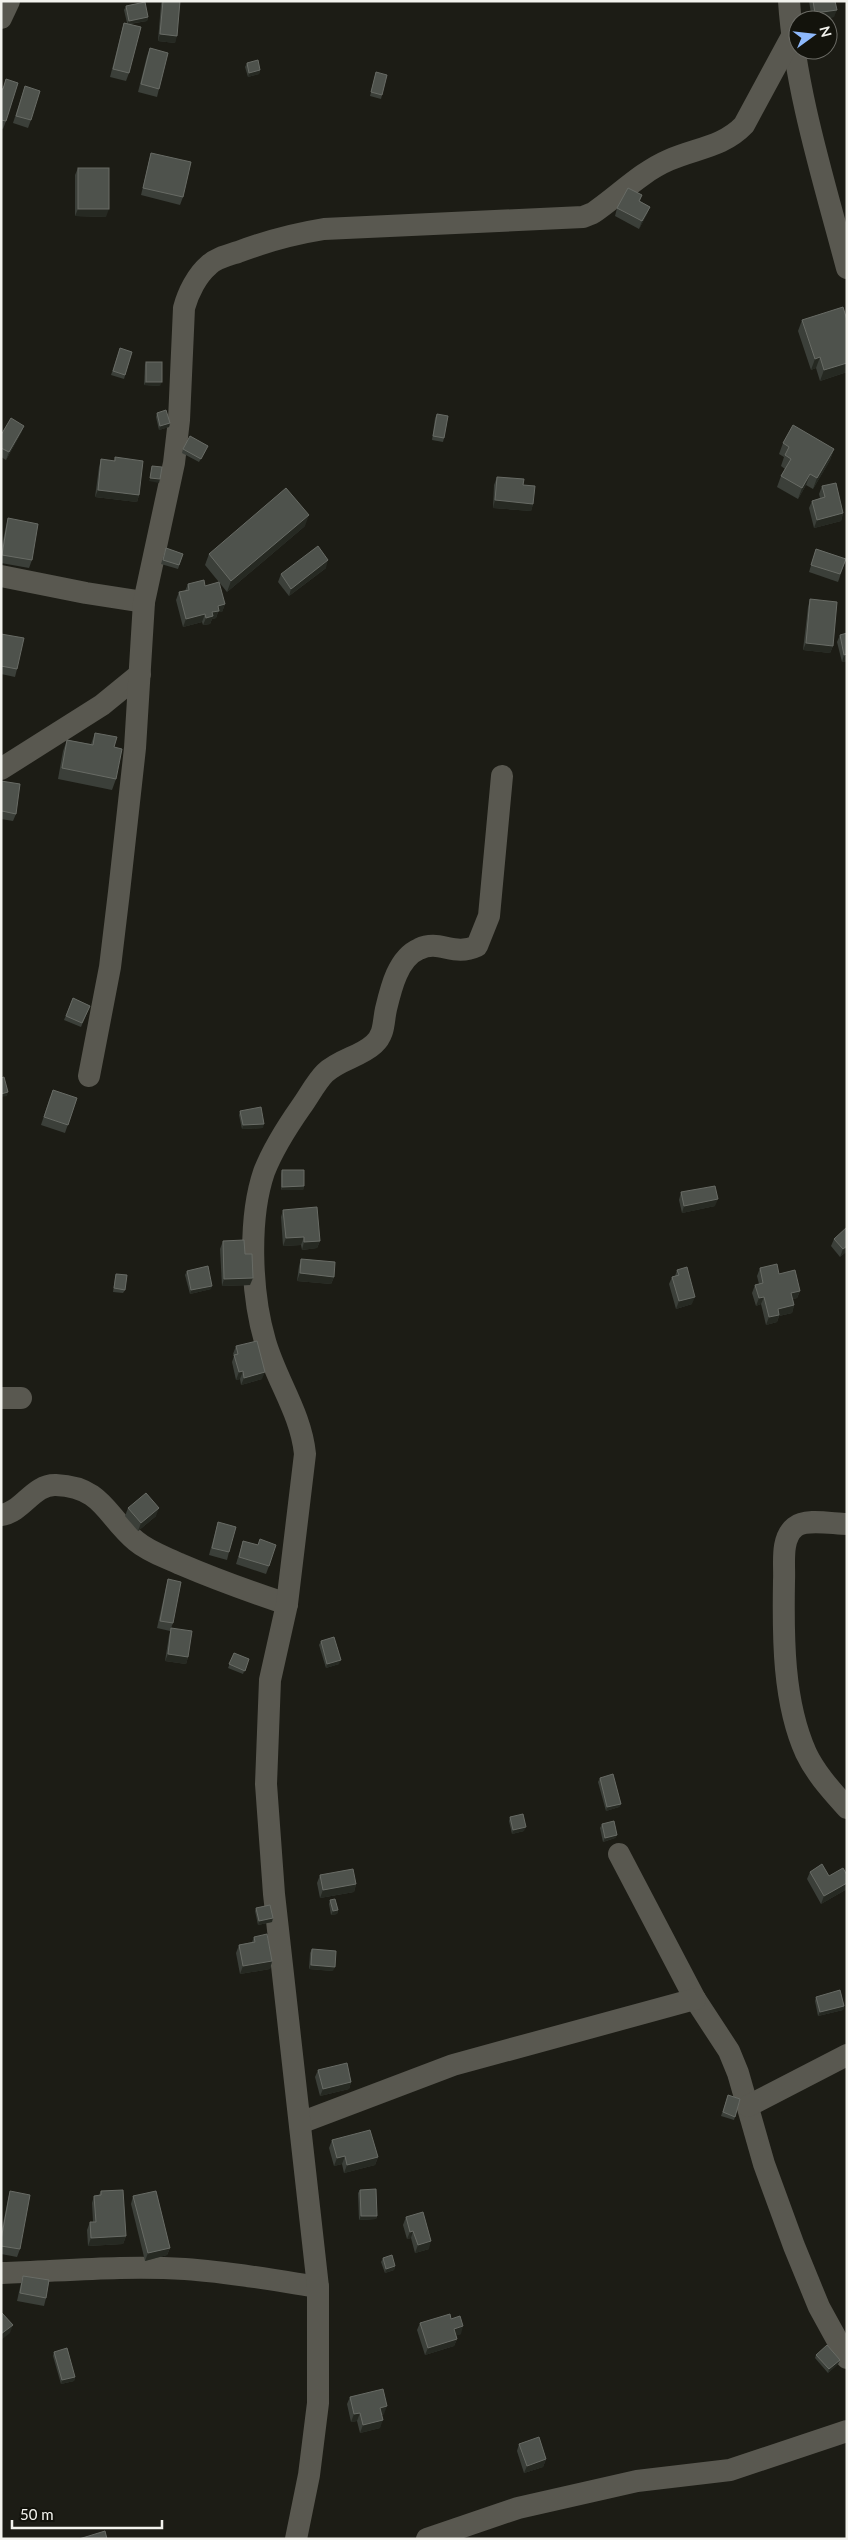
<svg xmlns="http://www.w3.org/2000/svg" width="848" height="2540" font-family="Lato,sans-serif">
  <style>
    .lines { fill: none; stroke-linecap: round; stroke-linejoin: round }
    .minor { stroke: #595850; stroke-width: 22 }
    .wall { fill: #3b3f39 }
    .shaded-wall { fill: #262922 }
    .building { fill: #4e524c; stroke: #686b65 }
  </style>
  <rect width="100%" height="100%" fill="#1c1c15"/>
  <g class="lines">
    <g class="minor">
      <path d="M789,1C795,90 824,181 847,268"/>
      <polyline points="1,18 9,1"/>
      <polyline points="1,576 86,593 144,602"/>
      <polyline points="1,769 102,705 140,674"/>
      <path d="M89,1076L110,967L119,892L135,748L144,602L174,463L179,420L184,308C188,293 197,275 209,265C216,258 229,255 238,252C267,241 293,234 324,229L583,217L593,213C618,196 641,172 669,160C696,148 723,147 744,125L791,38"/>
      <polyline points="1,1398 21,1398"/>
      <path d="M1,1515C23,1512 33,1484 56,1485C103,1487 106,1516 136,1541C149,1552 165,1557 180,1564C215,1579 251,1592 287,1604"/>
      <path d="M847,1524C833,1524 806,1518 795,1527C780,1539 785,1565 784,1581C783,1637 783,1702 806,1753C816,1774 832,1791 847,1808"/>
      <polyline points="619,1854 695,1999 729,2051 738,2073 764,2164 794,2246 819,2307 847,2358"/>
      <polyline points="748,2106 847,2055"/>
      <polyline points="300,2123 453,2065 695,1999"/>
      <path d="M2,2273C63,2271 124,2265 185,2269C230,2272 274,2280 318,2287"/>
      <path d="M296,2539L309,2475L318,2403V2287L274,1894L266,1784L270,1680L287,1604L305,1454C301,1413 276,1380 265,1341C251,1293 248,1219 264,1172C273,1149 287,1127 301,1107C309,1096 316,1082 325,1073C340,1059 360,1057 374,1044C385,1034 383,1022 386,1009C391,988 398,958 419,949C440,939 453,957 477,946L489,916L502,776"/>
      <polyline points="427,2539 518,2508 637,2481 730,2470 847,2431"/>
    </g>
  </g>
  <g class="wall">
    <polygon points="162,1 180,1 175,43 158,41 161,4"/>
    <polygon points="809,1 835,1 834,17 812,20"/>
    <polygon points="126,6 148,17 147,21 130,24 129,73 126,81 110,77 122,30 124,23 127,23 124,10"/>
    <polygon points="150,48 159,89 157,97 138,92 147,56"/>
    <polygon points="247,63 260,70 259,74 248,77 245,67"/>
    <polygon points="376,72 382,95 381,99 370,96"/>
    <polygon points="6,79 6,121 3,129 1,128 1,89 3,89"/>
    <polygon points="25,86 31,120 28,128 13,123"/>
    <polygon points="151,153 183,197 180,205 141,195 149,161"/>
    <polygon points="78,168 106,217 75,216 75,175"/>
    <polygon points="642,195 640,201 650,207 647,214 639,229 615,216 617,208"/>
    <polygon points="802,320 847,320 847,372 820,381 816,368 811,370 798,331"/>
    <polygon points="120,348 132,352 124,379 111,375"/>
    <polygon points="146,362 160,386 144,385 145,365"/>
    <polygon points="157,413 170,423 169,427 159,430 156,417"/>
    <polygon points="437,414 444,438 443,442 432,440 435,418"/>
    <polygon points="24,426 21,433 6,460 1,457 1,435"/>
    <polygon points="783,443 834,449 830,460 813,489 806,485 798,499 777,487 781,476 785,469 781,466 784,457 779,454"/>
    <polygon points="183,449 206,450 199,462 182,453"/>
    <polygon points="115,457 139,495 137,502 95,497 99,467 101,459 114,461"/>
    <polygon points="497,477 533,504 531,511 493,508 494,485"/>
    <polygon points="822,486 843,513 841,521 814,528 809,508 812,501 820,498 819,494"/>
    <polygon points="8,518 32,560 29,568 1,563 1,550 6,526"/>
    <polygon points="305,526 227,592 205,565 209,554"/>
    <polygon points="166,548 183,554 178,569 161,564"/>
    <polygon points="816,549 846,559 838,582 809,572"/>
    <polygon points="326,568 289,596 278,582 281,574"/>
    <polygon points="188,584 205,586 225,604 222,612 218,612 216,618 212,619 210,624 203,625 202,622 183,627 176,600 179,592 185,591"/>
    <polygon points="810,599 833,646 830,653 803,650 808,607"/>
    <polygon points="847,633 847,661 842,662 837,642 840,635"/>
    <polygon points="1,634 17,669 15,677 1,674"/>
    <polygon points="95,733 114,747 116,779 112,790 58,779 63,751 67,740 91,744"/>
    <polygon points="1,781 16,814 13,821 1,819"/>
    <polygon points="73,998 90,1006 81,1027 64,1020"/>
    <polygon points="50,1097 77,1098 65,1133 41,1125"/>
    <polygon points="240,1111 263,1128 242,1129 239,1115"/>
    <polygon points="282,1170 304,1186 303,1190 281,1190 281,1174"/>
    <polygon points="681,1192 715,1206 682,1213 679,1200"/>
    <polygon points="283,1210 320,1241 317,1248 302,1250 301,1245 283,1246 281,1217"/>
    <polygon points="834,1239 847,1251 840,1257 831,1246"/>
    <polygon points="223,1241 245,1254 250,1285 222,1286 220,1249"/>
    <polygon points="301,1259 334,1277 331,1284 297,1281 299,1266"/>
    <polygon points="760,1268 779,1274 800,1291 797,1298 793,1299 794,1305 792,1313 779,1316 777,1322 766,1325 761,1304 756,1306 752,1293 755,1285 759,1284 757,1276"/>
    <polygon points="677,1270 692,1304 676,1309 669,1284 672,1277 675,1276"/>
    <polygon points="187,1271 211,1289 190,1294 185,1275"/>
    <polygon points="116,1274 125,1290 123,1293 113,1292 115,1277"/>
    <polygon points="236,1346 262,1379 241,1385 240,1379 236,1380 232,1362 234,1356 233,1354"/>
    <polygon points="128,1508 156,1516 138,1531 125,1516"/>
    <polygon points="218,1522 229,1552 227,1560 209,1555"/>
    <polygon points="243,1541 258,1545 269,1566 266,1574 236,1564"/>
    <polygon points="168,1579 173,1623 170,1631 157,1628 166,1587"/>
    <polygon points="171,1628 188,1657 186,1664 165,1661 169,1636"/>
    <polygon points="321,1641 339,1664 326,1668 319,1645"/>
    <polygon points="234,1653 249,1659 243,1674 228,1668"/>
    <polygon points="600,1778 621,1804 619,1807 606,1811 598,1782"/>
    <polygon points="510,1817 524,1831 512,1834 509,1821"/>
    <polygon points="602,1824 617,1835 615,1838 603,1842 600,1828"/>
    <polygon points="810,1872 829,1876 847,1875 847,1889 821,1904 807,1879"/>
    <polygon points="320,1875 356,1884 354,1892 320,1898 317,1883"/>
    <polygon points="330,1900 338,1910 337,1914 331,1915 329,1904"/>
    <polygon points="256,1908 272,1922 258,1925 255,1911"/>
    <polygon points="254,1937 272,1961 270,1969 240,1974 236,1953 239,1945 252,1942"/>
    <polygon points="312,1949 333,1971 309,1969 310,1953"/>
    <polygon points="816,1997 844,2006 843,2010 818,2016 815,2001"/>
    <polygon points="318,2070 351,2082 349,2089 320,2096 315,2077"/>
    <polygon points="728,2095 740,2099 734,2120 721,2116"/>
    <polygon points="332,2140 378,2157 375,2165 344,2173 342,2164 334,2166 329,2148"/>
    <polygon points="360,2190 377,2216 376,2219 359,2220 358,2193"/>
    <polygon points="10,2191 20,2249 17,2257 1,2254 1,2233 8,2199"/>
    <polygon points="101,2191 126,2236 123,2244 88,2246 87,2230 90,2222 93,2222 92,2203 94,2196 99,2195"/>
    <polygon points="133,2196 170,2248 167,2255 145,2261 131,2204"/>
    <polygon points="406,2217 429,2249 415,2253 411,2238 407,2239 403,2225"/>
    <polygon points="383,2258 395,2266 394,2270 385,2273 381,2262"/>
    <polygon points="23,2276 46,2298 44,2306 17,2301 21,2283"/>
    <polygon points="451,2319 461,2334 456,2335 457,2339 454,2346 425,2355 417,2330 420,2323"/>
    <polygon points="54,2352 75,2377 74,2381 61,2384 53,2356"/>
    <polygon points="816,2355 840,2360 838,2364 828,2373 815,2358"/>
    <polygon points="350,2397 384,2414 382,2415 380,2428 360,2433 357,2421 351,2422 347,2404"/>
    <polygon points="519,2444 546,2459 543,2467 524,2473 517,2451"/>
  </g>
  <g class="shaded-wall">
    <polygon points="837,10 834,17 813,20 815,13"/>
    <polygon points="148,17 147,21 127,24 129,21"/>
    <polygon points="160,34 177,36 175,43 158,41"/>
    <polygon points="260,70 259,74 248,77 249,73"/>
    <polygon points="650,207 647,214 639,229 642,221"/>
    <polygon points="78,209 109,209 106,217 75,216"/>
    <polygon points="820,357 816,368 811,370 815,359"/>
    <polygon points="847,363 847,372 820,381 824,370"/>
    <polygon points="146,382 162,382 160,386 144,385"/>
    <polygon points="170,423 169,427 159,430 160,426"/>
    <polygon points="24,426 21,433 6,460 9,452"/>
    <polygon points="834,449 830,460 813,489 817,478"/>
    <polygon points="810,474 806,485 798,499 802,488"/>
    <polygon points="150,478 160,479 159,483 149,481"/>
    <polygon points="98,490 139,495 137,502 95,497"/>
    <polygon points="495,500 533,504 531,511 493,508"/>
    <polygon points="843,513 841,521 814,528 817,520"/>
    <polygon points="309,515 305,526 227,592 231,581"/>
    <polygon points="328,560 326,568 289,596 291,589"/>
    <polygon points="225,604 222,612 218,612 216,618 212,619 210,624 203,625 206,618 218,606"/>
    <polygon points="205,614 202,622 183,627 186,619"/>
    <polygon points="806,643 833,646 830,653 803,650"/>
    <polygon points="847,654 847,661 842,662 844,655"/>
    <polygon points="8,1092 7,1096 1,1097 1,1094"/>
    <polygon points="264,1124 263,1128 242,1129 243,1125"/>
    <polygon points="304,1186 303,1190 281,1190 282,1187"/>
    <polygon points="718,1199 715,1206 682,1213 684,1206"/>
    <polygon points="304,1237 301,1245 283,1246 286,1238"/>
    <polygon points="320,1241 317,1248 302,1250 304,1242"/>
    <polygon points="847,1246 847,1251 840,1257 843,1249"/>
    <polygon points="300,1273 334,1277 331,1284 297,1281"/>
    <polygon points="253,1278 250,1285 222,1286 224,1279"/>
    <polygon points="212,1286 211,1289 190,1294 191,1290"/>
    <polygon points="800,1291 797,1298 788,1300 791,1293"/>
    <polygon points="695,1297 692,1304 676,1309 679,1301"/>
    <polygon points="764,1297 761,1304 756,1306 759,1298"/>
    <polygon points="794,1305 792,1313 779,1316 777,1322 766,1325 769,1317 778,1309"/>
    <polygon points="243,1371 240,1379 236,1380 239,1372"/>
    <polygon points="265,1372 262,1379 241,1385 244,1378"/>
    <polygon points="159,1508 156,1516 138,1531 141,1523"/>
    <polygon points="168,1654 188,1657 186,1664 165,1661"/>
    <polygon points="341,1660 339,1664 326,1668 327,1664"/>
    <polygon points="621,1804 619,1807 606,1811 607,1807"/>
    <polygon points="526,1827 524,1831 512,1834 513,1830"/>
    <polygon points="617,1835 615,1838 603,1842 605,1838"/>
    <polygon points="847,1883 847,1889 821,1904 824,1896"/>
    <polygon points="356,1884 354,1892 320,1898 323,1890"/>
    <polygon points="338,1910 337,1914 331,1915 333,1911"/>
    <polygon points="273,1918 272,1922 258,1925 259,1921"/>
    <polygon points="272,1961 270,1969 240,1974 243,1966"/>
    <polygon points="311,1965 335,1967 333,1971 309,1969"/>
    <polygon points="844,2006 843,2010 818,2016 820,2012"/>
    <polygon points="351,2082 349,2089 320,2096 323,2089"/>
    <polygon points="345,2156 342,2164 334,2166 337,2158"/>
    <polygon points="378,2157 375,2165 344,2173 347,2165"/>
    <polygon points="361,2216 377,2216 376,2219 359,2220"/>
    <polygon points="413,2231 411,2238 407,2239 410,2232"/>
    <polygon points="126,2236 123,2244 88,2246 91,2238"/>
    <polygon points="431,2241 429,2249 415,2253 418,2245"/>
    <polygon points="170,2248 167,2255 145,2261 148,2253"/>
    <polygon points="395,2266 394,2270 385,2273 386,2269"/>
    <polygon points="13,2325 10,2333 1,2340 1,2334"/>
    <polygon points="463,2326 461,2334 452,2337 454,2329"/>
    <polygon points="457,2339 454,2346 425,2355 428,2348"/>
    <polygon points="840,2360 838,2364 828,2373 829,2369"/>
    <polygon points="75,2377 74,2381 61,2384 62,2380"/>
    <polygon points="387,2406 384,2414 377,2416 380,2408"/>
    <polygon points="360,2413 357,2421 351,2422 354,2414"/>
    <polygon points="383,2420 380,2428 360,2433 363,2425"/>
    <polygon points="546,2459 543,2467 524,2473 527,2466"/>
  </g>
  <g class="building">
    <polygon points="163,1 180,1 177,36 160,34"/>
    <polygon points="813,1 835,1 837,10 815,13"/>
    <polygon points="145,2 148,17 129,21 126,6"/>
    <polygon points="124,23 141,27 129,73 113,69"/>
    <polygon points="150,48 168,53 159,89 141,84"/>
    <polygon points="258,60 260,70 249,73 247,63"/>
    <polygon points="376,72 387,75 382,95 371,92"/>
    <polygon points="6,79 18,83 6,121 1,120 1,89 3,89"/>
    <polygon points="25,86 40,91 31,120 16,116"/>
    <polygon points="151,153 191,162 183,197 143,188"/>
    <rect x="78" y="168" width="31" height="41"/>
    <polygon points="628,188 642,195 639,201 650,207 642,221 617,208"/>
    <polygon points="843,307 847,320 847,363 824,370 820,357 815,359 802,320"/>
    <polygon points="120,348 132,352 125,375 113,371"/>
    <rect x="146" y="362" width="16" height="20"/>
    <polygon points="166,410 170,423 160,426 157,413"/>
    <polygon points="437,414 448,416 444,438 433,436"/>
    <polygon points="11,418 24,426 9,452 1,448 1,435"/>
    <polygon points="793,425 834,449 817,478 810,474 802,488 781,476 791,459 785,455 789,447 783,443"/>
    <polygon points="190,436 208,446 201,459 183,449"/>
    <polygon points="115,457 143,461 139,495 98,490 101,459 115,461"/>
    <polygon points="152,466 162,467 160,479 150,478"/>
    <polygon points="497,477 524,479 523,485 535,486 533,504 495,500"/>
    <polygon points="836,483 843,513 817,520 812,501 825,497 822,486"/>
    <polygon points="286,488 309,515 231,581 209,554"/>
    <polygon points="8,518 38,524 32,560 2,555"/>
    <polygon points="318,546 328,560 291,589 281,574"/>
    <polygon points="166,548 183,554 179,565 163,560"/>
    <polygon points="816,549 846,559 840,574 811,565"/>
    <polygon points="204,580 205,586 219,582 225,604 218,606 219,611 212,612 213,616 206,618 205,614 186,619 179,592 189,590 188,584"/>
    <polygon points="810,599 837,602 833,646 806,643"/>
    <polygon points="847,633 847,654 844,655 840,635"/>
    <polygon points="1,634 24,638 17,669 1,666"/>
    <polygon points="95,733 117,737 114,747 122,749 116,779 62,768 67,740 93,745"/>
    <polygon points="1,781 20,784 16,814 2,811 1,814"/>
    <polygon points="73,998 90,1006 82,1023 66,1016"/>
    <polygon points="4,1077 8,1092 1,1094 1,1078"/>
    <polygon points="53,1090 77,1098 68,1125 44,1117"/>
    <polygon points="261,1107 264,1124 243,1125 240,1111"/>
    <polygon points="282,1170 304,1170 304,1186 282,1187"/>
    <polygon points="715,1186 718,1199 684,1206 681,1192"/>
    <polygon points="317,1207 320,1241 304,1242 304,1237 286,1238 283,1210"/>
    <polygon points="847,1227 847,1246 843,1249 834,1239"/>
    <polygon points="244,1240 245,1254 252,1254 253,1278 224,1279 223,1241"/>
    <polygon points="301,1259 335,1262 334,1277 300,1273"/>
    <polygon points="777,1264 779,1274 795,1270 800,1291 791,1293 794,1305 778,1309 779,1315 769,1317 764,1297 759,1298 755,1285 763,1283 760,1268"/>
    <polygon points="208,1266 212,1286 191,1290 187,1271"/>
    <polygon points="687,1267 695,1297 679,1301 672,1277 679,1275 677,1270"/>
    <polygon points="116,1274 127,1275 125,1290 114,1288"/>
    <polygon points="257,1341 265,1372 244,1378 243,1371 239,1372 234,1355 238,1354 236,1346"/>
    <polygon points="146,1493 159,1508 141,1523 128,1508"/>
    <polygon points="218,1522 236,1527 229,1552 212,1548"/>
    <polygon points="260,1539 276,1545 269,1566 239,1557 243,1541 258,1545"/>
    <polygon points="168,1579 181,1582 173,1623 160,1621"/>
    <polygon points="171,1628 192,1631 188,1657 168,1654"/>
    <polygon points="334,1637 341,1660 327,1664 321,1641"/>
    <polygon points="234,1653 249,1659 245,1671 229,1664"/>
    <polygon points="613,1774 621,1804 607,1807 600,1778"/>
    <polygon points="523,1814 526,1827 513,1830 510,1817"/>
    <polygon points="614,1821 617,1835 605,1838 602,1824"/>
    <polygon points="822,1864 829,1876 843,1868 847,1875 847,1883 824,1896 810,1872"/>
    <polygon points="353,1869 356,1884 323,1890 320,1875"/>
    <polygon points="335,1899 338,1910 333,1911 330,1900"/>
    <polygon points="270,1905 273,1918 259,1921 256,1908"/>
    <polygon points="267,1934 272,1961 243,1966 239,1945 255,1942 254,1937"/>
    <polygon points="312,1949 336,1951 335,1967 311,1965"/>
    <polygon points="840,1990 844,2006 820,2012 816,1997"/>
    <polygon points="347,2063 351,2082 323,2089 318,2070"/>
    <polygon points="728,2095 740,2099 735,2117 723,2112"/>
    <polygon points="370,2130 378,2157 347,2165 345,2156 337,2158 332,2140"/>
    <polygon points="376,2189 377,2216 361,2216 360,2190"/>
    <polygon points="123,2190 126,2236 91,2238 90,2222 96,2222 94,2196 101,2195 101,2191"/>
    <polygon points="10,2191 30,2195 20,2249 1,2246 1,2240"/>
    <polygon points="156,2191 170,2248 148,2253 133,2196"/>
    <polygon points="423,2212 431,2241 418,2245 413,2231 410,2232 406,2217"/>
    <polygon points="392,2255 395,2266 386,2269 383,2258"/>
    <polygon points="23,2276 49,2280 46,2298 20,2293"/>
    <polygon points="2,2313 13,2325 1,2334 1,2314"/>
    <polygon points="450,2314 451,2319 460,2316 463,2326 454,2329 457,2339 428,2348 420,2323"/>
    <polygon points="827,2345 840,2360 829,2369 816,2355"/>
    <polygon points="67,2348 75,2377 62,2380 54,2352"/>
    <polygon points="383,2389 387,2406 380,2408 383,2420 363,2425 360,2413 354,2414 350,2397"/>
    <polygon points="539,2437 546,2459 527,2466 519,2444"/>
    <polygon points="105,2531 107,2539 79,2539"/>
  </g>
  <rect width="848" height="2540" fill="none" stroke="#f2f2ed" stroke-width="5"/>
  <g transform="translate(813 35) rotate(75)"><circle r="24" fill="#13130c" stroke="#6c6c66"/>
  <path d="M0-4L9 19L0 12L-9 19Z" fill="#8eb9fc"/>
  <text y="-8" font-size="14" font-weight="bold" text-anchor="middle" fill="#f2f2ed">N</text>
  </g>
  <path d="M12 2520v8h150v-8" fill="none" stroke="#f2f2ed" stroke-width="2.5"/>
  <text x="20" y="2520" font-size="15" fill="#f2f2ed" stroke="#13130c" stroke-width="4" paint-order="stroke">50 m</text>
</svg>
